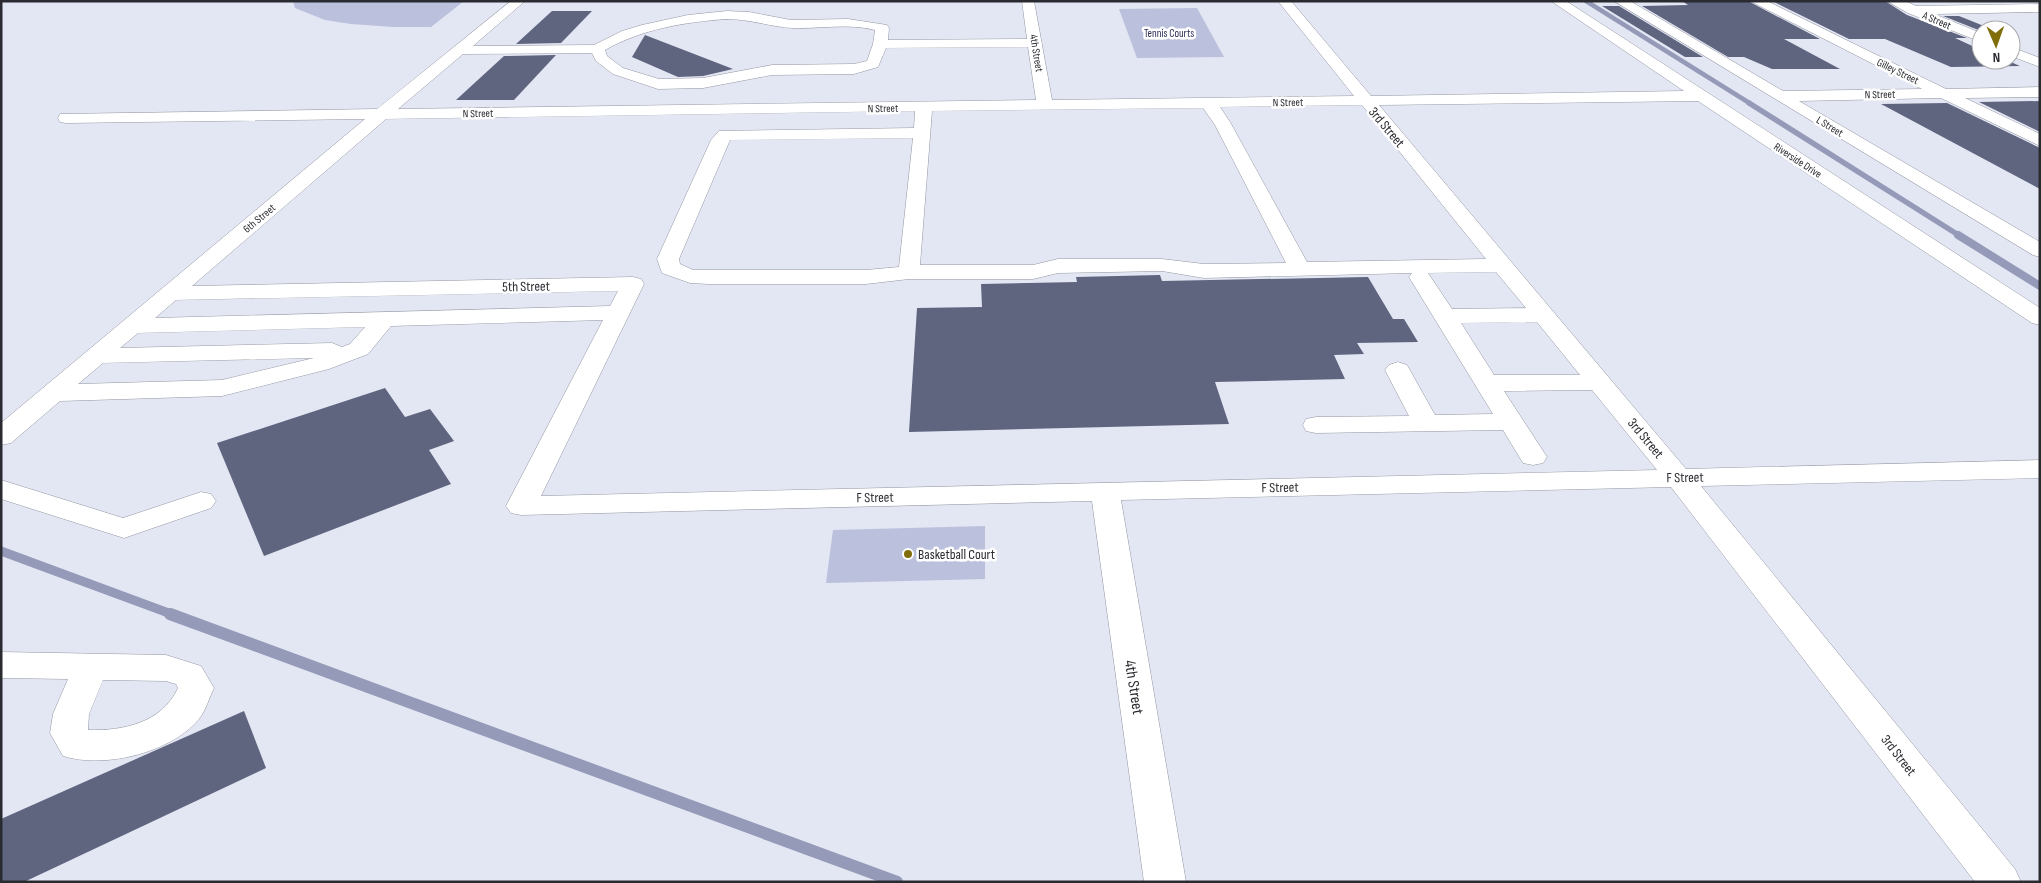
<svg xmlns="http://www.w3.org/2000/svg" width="2041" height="883" font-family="'Sofia Sans Condensed',sans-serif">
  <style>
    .green { fill: #bbc0dc }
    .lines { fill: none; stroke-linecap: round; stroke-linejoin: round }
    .stream-far4 { stroke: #949ab7; stroke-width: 4.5 }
    .stream-far3 { stroke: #949ab7; stroke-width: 5.5 }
    .stream-far2 { stroke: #949ab7; stroke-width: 8 }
    .stream-far1 { stroke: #949ab7; stroke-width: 9 }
    .stream { stroke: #949ab7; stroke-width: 12 }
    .building { fill: #5f647f }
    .minor-casing { stroke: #9396a2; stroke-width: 1 }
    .minor { fill: #fff; fill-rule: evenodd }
    .poi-dot { fill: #816e0a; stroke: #fff; stroke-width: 2 }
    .labels { text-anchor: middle; stroke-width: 5; stroke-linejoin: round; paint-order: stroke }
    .far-street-label { font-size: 11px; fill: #2a2b30; stroke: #fff }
    .far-park-label { font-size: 11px; fill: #272b54; stroke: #fff }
    .street-label { font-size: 14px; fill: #2a2b30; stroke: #fff }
    .poi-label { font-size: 14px; fill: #2a2b30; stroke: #fff; text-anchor: start }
    .near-street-label { font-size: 16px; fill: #2a2b30; stroke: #fff }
  </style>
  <rect width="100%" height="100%" fill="#e3e6f3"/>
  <g class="green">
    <polygon points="293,1 464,1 431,27 394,27 351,24 325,20 295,8"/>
    <polygon points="1197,8 1224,57 1137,58 1119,9"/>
    <polygon points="985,526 985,579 826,583 833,530"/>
  </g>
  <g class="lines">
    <polyline class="stream-far4" points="1586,1 1751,104"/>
    <polyline class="stream-far3" points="1749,103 1960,236"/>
    <polyline class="stream-far2" points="1958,235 2040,286"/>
    <polyline class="stream-far1" points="1,551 174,615"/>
    <polyline class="stream" points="170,614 897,882"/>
  </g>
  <g class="building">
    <polygon points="1682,1 1748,1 1820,39 1784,39 1840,69 1772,69 1744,57 1728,57 1642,6 1688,5"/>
    <polygon points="1772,1 1885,1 1907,15 1967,38 1955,38 1981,50 1981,60 2006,60 2020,66 1951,67 1885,39 1849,39"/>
    <polygon points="1602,6 1619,6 1703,57 1685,57"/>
    <polygon points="552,11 592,11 561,43 516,44"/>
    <polygon points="1943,16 1959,16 1994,30 1981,31"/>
    <polygon points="645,35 733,69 703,76 678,77 632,57"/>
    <polygon points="556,55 514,100 456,100 504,56"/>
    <polygon points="2040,101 2040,132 1979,102"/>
    <polygon points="1947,103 2040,148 2040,189 1881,104"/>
    <polygon points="1160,275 1162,281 1368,277 1393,319 1404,319 1418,342 1357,343 1364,354 1334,355 1345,379 1215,382 1229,424 909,432 917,308 982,307 981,284 1077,282 1076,277"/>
    <polygon points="385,388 405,417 430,409 454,441 429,450 451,484 264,556 217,443"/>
    <polygon points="244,711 266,768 24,882 1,882 1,819"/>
  </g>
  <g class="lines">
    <defs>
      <g id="minor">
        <path d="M511,1H525L473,46L594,45L622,31L642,25L688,15L727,11L749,12L791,20L848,19L887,25L889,28L888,40L1027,39L1022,1H1034L1052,100L1354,96L1278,1H1291L1371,96L1684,91L1551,1H1566L2040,308V325L2032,323L1698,101L1379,105L1686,469L2040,460V478L1701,486L2015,869L2021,882H1975L1671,487L1121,500L1186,882H1144L1092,501L521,515L511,513L506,506L603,320L391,326L368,354L329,369L222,396L60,401L11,443L1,445V423L365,119L66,123L60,122L58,118L60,114L377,109ZM727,19C750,19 771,27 793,28C820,29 848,23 875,30L873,44L867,61L854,64L772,65L703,78L659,79L623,68L607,56L605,50C642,29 685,22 727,19ZM1028,47L1036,100L398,109L463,54L592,53L596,61L613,74L658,89L703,88L772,75L854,74L878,67L886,48ZM1362,105L1486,259L1307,262L1230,122L1220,107ZM1203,108L1215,125L1286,263L1204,264L1162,259H1058L1033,265H920L932,111ZM915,111L914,128L719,131L711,140L657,259L662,273L690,283L709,284H866L909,279H1033L1058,273L1162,271L1204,278L1412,273L1409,277L1493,414L1435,415L1407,365L1398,362L1389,365L1385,370L1409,416L1316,417L1306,419L1303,425L1306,431L1316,433L1503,430L1523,463L1533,465L1543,463L1547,457L1504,391L1592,390L1657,470L541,496L644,284L641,279L633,277L192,286L386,119ZM913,138L899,267L866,270H693L680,264L679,259L730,140ZM1496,272L1526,308L1452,309L1428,273ZM618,291L610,306L155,318L176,300ZM1537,322L1580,375H1494L1461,323ZM365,327L350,344L342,347L332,343L120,348L138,333ZM314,358L222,380L78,384L103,363Z"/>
        <polygon points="1614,1 1630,1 1783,91 1922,89 1750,1 1767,1 1946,89 2040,87 2040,97 1965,98 2040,134 2040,146 1941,98 1799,101 2040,242 2040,257 2033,255"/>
        <polygon points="1887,1 1905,1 1916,6 2040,4 2040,12 1934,14 1981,33 1981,42 1908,13"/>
        <polygon points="2011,47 2040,58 2040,67 2011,56"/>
        <polygon points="1,480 123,518 201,492 211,494 216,501 211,508 124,538 1,499"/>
        <path d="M1,652L166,655L201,666L214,688C209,698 206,710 199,719C171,753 104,769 63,756L50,733L53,714L68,679L1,678ZM103,680L166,681L176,684L178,688C162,723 123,731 88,730L89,714Z"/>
      </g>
    </defs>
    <use href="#minor" class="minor-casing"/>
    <use href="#minor" class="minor"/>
  </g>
  <circle class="poi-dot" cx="908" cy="554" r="5"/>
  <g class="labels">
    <g class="far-street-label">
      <text transform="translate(1937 20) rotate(23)" y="4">A Street</text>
      <text transform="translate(1037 53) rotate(81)" y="4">4th Street</text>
      <text transform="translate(1898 71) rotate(26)" y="4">Gilley Street</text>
      <text transform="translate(1880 94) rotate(-1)" y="4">N Street</text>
      <text transform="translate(1288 102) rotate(-1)" y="4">N Street</text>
      <text transform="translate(883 108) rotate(-1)" y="4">N Street</text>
      <text transform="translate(478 113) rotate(-1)" y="4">N Street</text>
      <text transform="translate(1830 126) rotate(31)" y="4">L Street</text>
      <text transform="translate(1798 160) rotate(33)" y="4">Riverside Drive</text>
      <text transform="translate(259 218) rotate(-40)" y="4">6th Street</text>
    </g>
    <g class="far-park-label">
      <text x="1169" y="37">Tennis Courts</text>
    </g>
    <g class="street-label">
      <text transform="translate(1387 127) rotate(50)" y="5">3rd Street</text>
      <text transform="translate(526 286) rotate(-1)" y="5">5th Street</text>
      <text transform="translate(1646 438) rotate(50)" y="5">3rd Street</text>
      <text transform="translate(1685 477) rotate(-1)" y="5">F Street</text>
      <text transform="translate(1280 487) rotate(-1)" y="5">F Street</text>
      <text transform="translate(875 497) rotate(-1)" y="5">F Street</text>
      <text transform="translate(1899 755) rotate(52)" y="5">3rd Street</text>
    </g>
    <g class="poi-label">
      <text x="918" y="559">Basketball Court</text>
    </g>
    <g class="near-street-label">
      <text transform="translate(1135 687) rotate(81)" y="6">4th Street</text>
    </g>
  </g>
  <rect width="2041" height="883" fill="none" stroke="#2a2b30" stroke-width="5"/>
  <g transform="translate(1996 45) rotate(178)"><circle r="24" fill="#ffffff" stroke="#aaaaac"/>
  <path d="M0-4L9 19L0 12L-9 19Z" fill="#816e0a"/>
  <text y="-8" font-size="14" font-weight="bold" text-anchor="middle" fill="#2a2b30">N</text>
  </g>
</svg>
